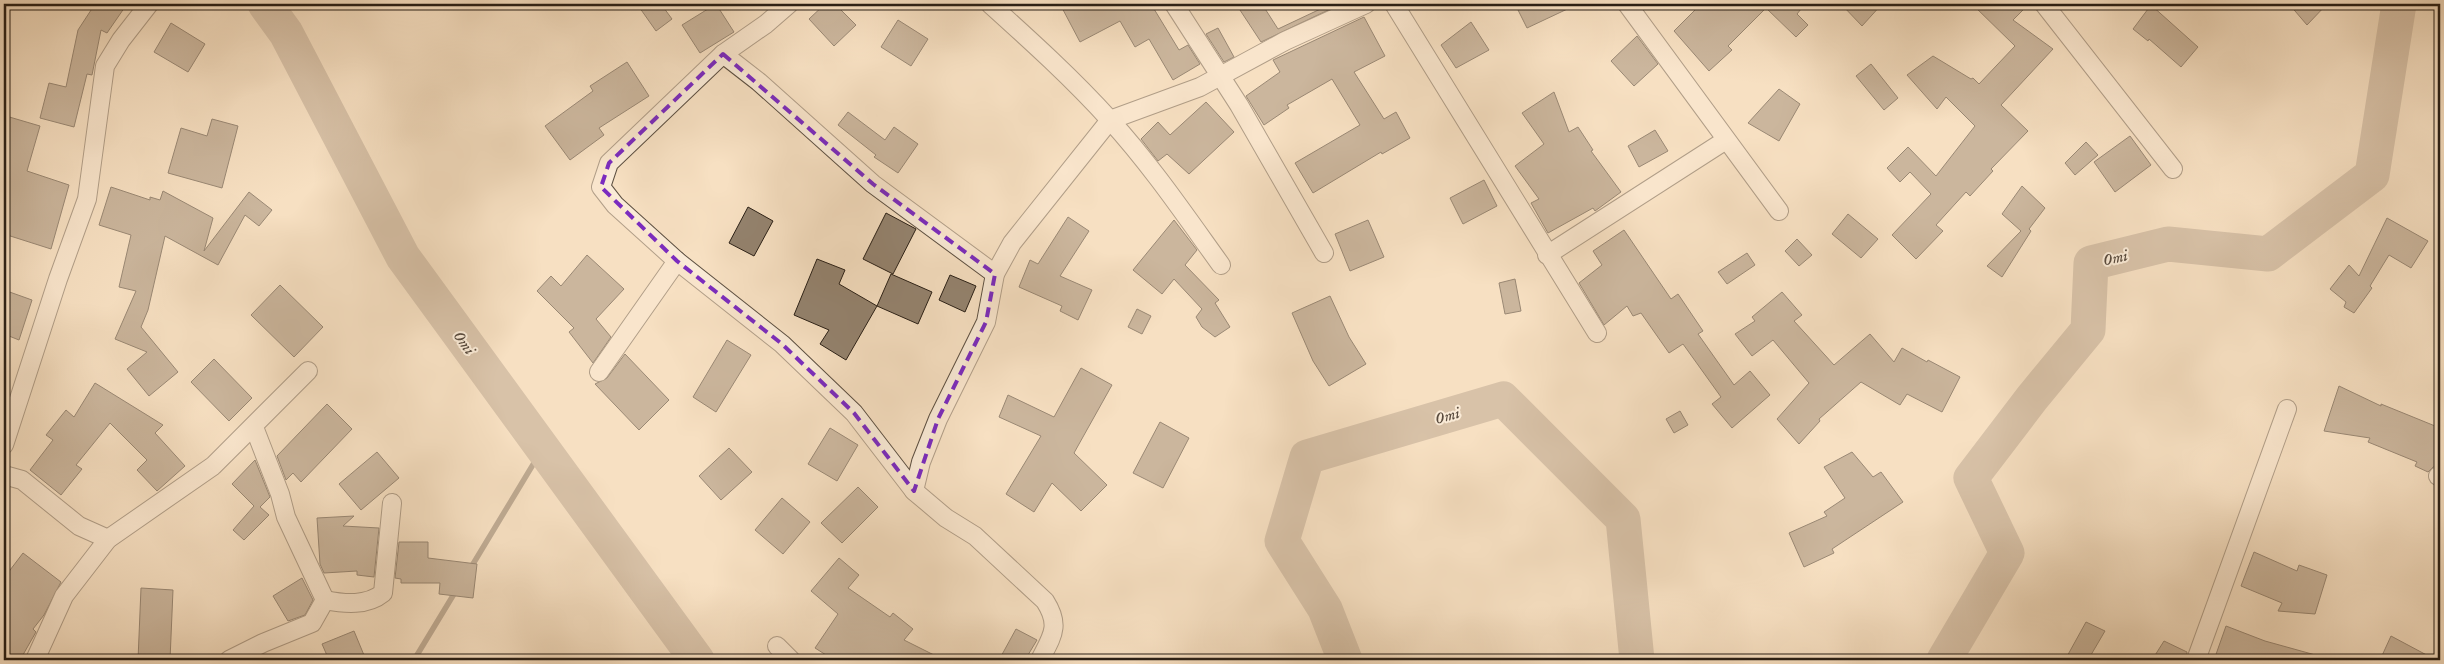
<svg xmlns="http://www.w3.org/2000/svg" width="2444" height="664" font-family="'IM FELL English',serif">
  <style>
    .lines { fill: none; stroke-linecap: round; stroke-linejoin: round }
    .stream { stroke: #7b6b5a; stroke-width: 5.5 }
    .river { stroke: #b19e88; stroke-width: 35 }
    .building { fill: #94836f; stroke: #291f16 }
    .street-casing { stroke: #5c4f41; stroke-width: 20 }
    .street { stroke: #faebd7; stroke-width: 18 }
    .marked { fill: none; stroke: #7b2cbf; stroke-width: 4; stroke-dasharray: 10 6; stroke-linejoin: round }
    .labels { text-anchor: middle; stroke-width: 4; stroke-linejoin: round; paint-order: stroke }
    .water-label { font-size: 16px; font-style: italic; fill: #594b3e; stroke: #faebd7 }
  </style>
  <rect width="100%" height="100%" fill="#f7e0c2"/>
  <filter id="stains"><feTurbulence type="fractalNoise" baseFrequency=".004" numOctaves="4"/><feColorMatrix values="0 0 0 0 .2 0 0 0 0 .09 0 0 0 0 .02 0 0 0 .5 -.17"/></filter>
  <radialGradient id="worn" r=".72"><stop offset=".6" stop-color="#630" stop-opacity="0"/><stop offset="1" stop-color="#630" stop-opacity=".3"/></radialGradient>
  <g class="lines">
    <g class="stream">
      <polyline points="470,569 543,448"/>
      <polyline points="414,660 457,589"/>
    </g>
    <g class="river">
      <polyline points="265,4 286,33 403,257 697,660"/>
      <polyline points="1345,660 1325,609 1282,541 1307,457 1503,399 1623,519 1637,660"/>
      <polyline points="1944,660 2007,553 1971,478 2032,398 2088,330 2091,263 2168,244 2268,254 2372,175 2399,4"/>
    </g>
  </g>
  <g class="building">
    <polygon points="95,4 127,4 107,33 101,30 92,75 87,74 74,127 40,118 49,83 66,87 78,30"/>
    <polygon points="637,4 661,4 672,19 656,31"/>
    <polygon points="716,4 734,32 700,53 682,25"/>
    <polygon points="825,4 835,4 856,25 834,46 809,19"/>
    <polygon points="1060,4 1151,4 1179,50 1188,45 1200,64 1173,80 1149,39 1135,47 1120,21 1080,42"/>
    <polygon points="1236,4 1262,4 1278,29 1331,4 1341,4 1261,42"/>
    <polygon points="1515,4 1578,4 1527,28"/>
    <polygon points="1701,4 1805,4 1797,14 1808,25 1796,37 1766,8 1728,46 1732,50 1709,71 1674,31"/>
    <polygon points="1841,4 1882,4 1862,26"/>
    <polygon points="1972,4 2029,4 2013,20 2053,49 2001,105 2028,131 1991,169 1993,171 1970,196 1966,192 1936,225 1943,231 1916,259 1892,235 1931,194 1910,172 1900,182 1887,168 1908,147 1936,176 1975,126 1946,97 1937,109 1907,75 1933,56 1971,79 1973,78 1979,84 2015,46"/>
    <polygon points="2289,4 2327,4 2307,25"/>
    <polygon points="2151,5 2198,47 2181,67 2149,39 2148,41 2133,29"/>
    <polygon points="1364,17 1385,56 1354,72 1384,119 1396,112 1410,138 1382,154 1381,152 1313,193 1295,163 1360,125 1332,79 1287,105 1289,108 1264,125 1246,96 1280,72 1273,60"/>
    <polygon points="898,20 928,39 911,66 881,47"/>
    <polygon points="1471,22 1489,50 1456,68 1441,45"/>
    <polygon points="171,23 205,44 188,72 154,52"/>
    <polygon points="1218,28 1234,57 1224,62 1206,34"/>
    <polygon points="1637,36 1658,64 1634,86 1611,61"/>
    <polygon points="627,62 649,96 599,128 604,135 570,160 545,126 593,91 590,86"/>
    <polygon points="1871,64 1898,98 1884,110 1856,76"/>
    <polygon points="1779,89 1800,104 1779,141 1748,123"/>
    <polygon points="1554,92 1569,132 1578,127 1593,150 1591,151 1621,192 1595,211 1593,208 1548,233 1531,203 1539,199 1515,166 1544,144 1522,113"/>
    <polygon points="1206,102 1234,132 1189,174 1167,154 1158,161 1141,139 1158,122 1170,135"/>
    <polygon points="848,112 885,140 894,127 918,144 898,173 874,157 876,155 838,125"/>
    <polygon points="6,116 40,126 27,171 69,185 51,249 4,234 4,126"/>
    <polygon points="212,119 238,126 222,188 168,173 181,128 207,136"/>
    <polygon points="1655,130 1668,151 1639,167 1628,146"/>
    <polygon points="2130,136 2151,165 2115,192 2094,162"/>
    <polygon points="2086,142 2098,155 2075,175 2065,163"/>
    <polygon points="1484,180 1497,206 1463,224 1450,198"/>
    <polygon points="2022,186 2045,208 2029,229 2031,231 2002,277 1987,266 2021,231 2002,214"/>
    <polygon points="111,187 150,200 150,197 160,200 163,191 213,218 204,251 249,192 272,210 259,226 245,215 218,265 165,236 148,310 141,327 178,372 149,396 127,369 147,352 115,339 136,291 119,287 131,235 99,225"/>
    <polygon points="748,207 773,221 754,256 729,243"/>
    <polygon points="886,213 916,229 893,274 863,259"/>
    <polygon points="1848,214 1878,239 1861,258 1832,234"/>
    <polygon points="1068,217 1089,231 1060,276 1092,290 1078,320 1060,311 1062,306 1019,287 1030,260 1038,264"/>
    <polygon points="2387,218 2428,241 2411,268 2389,255 2370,286 2372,288 2354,313 2344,307 2346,302 2330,289 2349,265 2359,276"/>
    <polygon points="1174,220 1197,250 1185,265 1219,300 1215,303 1230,327 1215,337 1202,327 1196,317 1202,309 1174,279 1162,294 1133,270"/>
    <polygon points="1368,220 1384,257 1350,271 1335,234"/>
    <polygon points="1624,230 1671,299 1678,294 1703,331 1698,334 1734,385 1750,371 1770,395 1732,428 1712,404 1721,397 1683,344 1669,353 1641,313 1633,316 1627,306 1604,325 1579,283 1602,265 1593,251"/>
    <polygon points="1797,239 1812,255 1799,266 1785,251"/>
    <polygon points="1747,253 1755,265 1727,284 1718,272"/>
    <polygon points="587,255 624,289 596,319 611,337 593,363 569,332 574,328 537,291 551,276 561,286"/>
    <polygon points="817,259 845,270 839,284 877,306 846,360 820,344 829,330 794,315"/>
    <polygon points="891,274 932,292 918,324 877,306"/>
    <polygon points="950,275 976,286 965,312 939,300"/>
    <polygon points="1515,279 1521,311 1505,314 1499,283"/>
    <polygon points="280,285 323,327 294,357 251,315"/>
    <polygon points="4,290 32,300 19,340 4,334"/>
    <polygon points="1782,292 1802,315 1794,321 1834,365 1870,334 1894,362 1902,348 1927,362 1928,360 1960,377 1942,412 1907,394 1900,405 1861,382 1819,419 1820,421 1799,444 1777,419 1809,383 1773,340 1752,356 1735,334 1755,321 1752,317"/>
    <polygon points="1330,296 1349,337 1366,364 1329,386 1313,361 1292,313"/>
    <polygon points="1137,309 1151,316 1142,334 1128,327"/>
    <polygon points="727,340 751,355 716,412 693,397"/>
    <polygon points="625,354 669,400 639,430 595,384 607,378"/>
    <polygon points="214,359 252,398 229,421 191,382"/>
    <polygon points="1081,368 1112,385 1074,453 1107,485 1081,511 1052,483 1034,512 1006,494 1041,436 999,417 1008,395 1054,417"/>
    <polygon points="95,383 163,425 155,433 185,466 157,491 137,470 147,460 110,423 76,465 82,469 61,495 30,470 53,440 46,435 66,410 74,417"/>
    <polygon points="2339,386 2381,406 2381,404 2440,428 2440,466 2433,467 2428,472 2415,466 2417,462 2368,442 2370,438 2324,431"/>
    <polygon points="327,404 352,429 301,482 293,473 286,480 277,456"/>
    <polygon points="1680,411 1688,425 1674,433 1666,419"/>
    <polygon points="1160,422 1189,438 1163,488 1133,473"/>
    <polygon points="830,428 858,445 837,481 808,464"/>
    <polygon points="729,448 752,472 721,500 699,476"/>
    <polygon points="377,452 399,478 361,510 339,484"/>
    <polygon points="1852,452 1873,477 1881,472 1903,502 1832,549 1834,553 1804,567 1789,533 1827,516 1824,512 1845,498 1824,467"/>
    <polygon points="255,460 270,497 260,507 269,515 244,540 233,530 254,506 232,484"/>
    <polygon points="858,487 878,507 842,543 821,523"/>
    <polygon points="782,498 810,522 783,554 755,530"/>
    <polygon points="354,516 343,526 379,528 374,577 357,575 357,571 324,573 320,564 317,518"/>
    <polygon points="399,542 428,542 428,558 477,564 473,598 439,594 440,583 401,583 401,579 395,578"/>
    <polygon points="2254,552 2297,571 2299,565 2327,575 2315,614 2278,611 2282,603 2241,586"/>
    <polygon points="23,553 61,582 44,615 33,629 36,632 20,660 4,660 4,578"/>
    <polygon points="839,558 859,575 848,588 890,617 893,613 913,629 904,640 944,660 834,660 815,648 838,614 811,591"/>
    <polygon points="302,578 313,600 305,615 288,621 273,596"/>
    <polygon points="141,588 173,590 170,660 138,660"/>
    <polygon points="2086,622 2105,631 2088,660 2065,660"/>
    <polygon points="2226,626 2265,641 2319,656 2318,660 2214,660"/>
    <polygon points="1016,629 1037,640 1025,660 999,660"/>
    <polygon points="354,631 366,660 329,660 322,644"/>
    <polygon points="2391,636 2436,660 2380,660"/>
    <polygon points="2164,641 2187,652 2186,660 2152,660"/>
  </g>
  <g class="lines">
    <defs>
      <g id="street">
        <polyline points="789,4 766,24 723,54 609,163 601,187 615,205 677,261 782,344 854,413 914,491"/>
        <path d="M990,4C1031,41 1073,79 1110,120C1151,165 1185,215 1221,265"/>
        <polyline points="1174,4 1239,105 1324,253"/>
        <polyline points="1394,4 1597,333"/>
        <polyline points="1627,4 1779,211"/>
        <polyline points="2044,4 2173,169"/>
        <polyline points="723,54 759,82 873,184 995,274"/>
        <polyline points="1547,255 1726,140"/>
        <polyline points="599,372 677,261"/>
        <polyline points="4,445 58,279 87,199 105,66 121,40 149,4"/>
        <polyline points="4,475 22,480 79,526 108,539"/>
        <polyline points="2438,476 2440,477"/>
        <path d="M325,600C345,604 367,606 383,593L392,503"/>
        <polyline points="777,646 791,660"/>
        <polyline points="35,660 64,596 108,539 213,466 308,371"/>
        <polyline points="229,660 263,643 312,623 325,600 286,517 280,494 254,427"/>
        <path d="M1040,660C1052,636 1061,626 1045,601L975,536L946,518L914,491L921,462L938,419L986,322L995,274L1012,243L1110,120L1200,87L1285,41L1366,4"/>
        <polyline points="2196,660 2287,409"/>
      </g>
    </defs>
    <use href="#street" class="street-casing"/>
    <use href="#street" class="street"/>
  </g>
  <path d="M0 0H2444V664H0ZM723,54L873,184L995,274L986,322L938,419L914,491L854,413L782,344L677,261L601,187L609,163Z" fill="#f7e0c2" fill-opacity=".55" fill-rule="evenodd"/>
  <path class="marked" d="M723,54L873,184L995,274L986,322L938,419L914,491L854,413L782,344L677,261L601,187L609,163Z"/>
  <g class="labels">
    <g class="water-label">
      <text transform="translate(2115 257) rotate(-14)" y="6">Omi</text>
      <text transform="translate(465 342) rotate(54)" y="6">Omi</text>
      <text transform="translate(1447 415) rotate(-16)" y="6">Omi</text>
    </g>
  </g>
  <rect width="2444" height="664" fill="none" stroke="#f7e0c2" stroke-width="20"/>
  <rect x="5" y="5" width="2434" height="654" fill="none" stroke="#291f16" stroke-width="2.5"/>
  <rect x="10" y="10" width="2424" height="644" fill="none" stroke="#291f16"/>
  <rect width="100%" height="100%" filter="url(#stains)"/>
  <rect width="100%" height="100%" fill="url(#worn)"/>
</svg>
